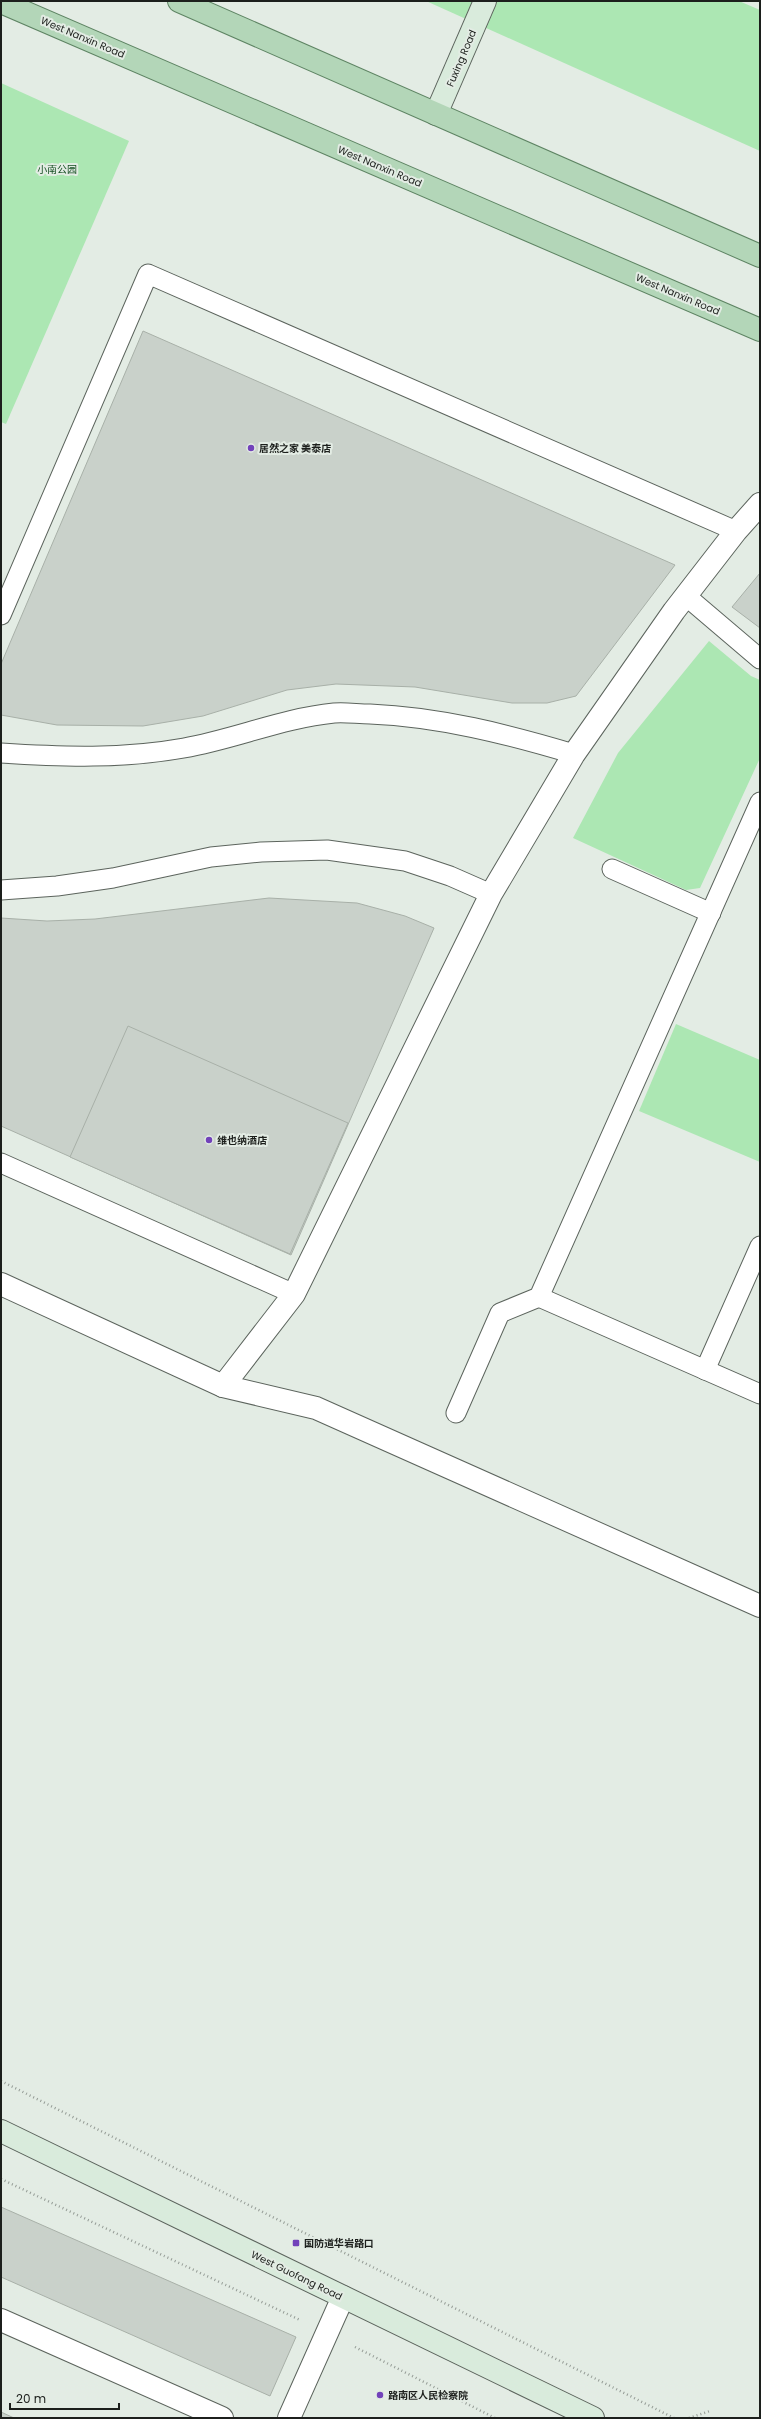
<svg xmlns="http://www.w3.org/2000/svg" width="761" height="2419" font-family="Poppins,'Noto Sans SC',sans-serif">
  <style>
    .green { fill: #ace7b3 }
    .building { fill: #c9d1ca; stroke: #a8b0a8 }
    .lines { fill: none; stroke-linecap: round; stroke-linejoin: round }
    .lane-casing { stroke: #5c645d; stroke-width: 21 }
    .street-casing { stroke: #5c645d; stroke-width: 24 }
    .secondary-casing { stroke: #5c645d; stroke-width: 24 }
    .primary-casing { stroke: #5e8463; stroke-width: 24 }
    .path { stroke: #959c96; stroke-width: 2.5; stroke-dasharray: 1 3; stroke-linecap: butt }
    .lane { stroke: #fff; stroke-width: 19 }
    .street { stroke: #fff; stroke-width: 22 }
    .secondary { stroke: #d9ebdc; stroke-width: 22 }
    .primary { stroke: #b3d6b8; stroke-width: 22 }
    .poi-dot { fill: #7242ba; stroke: #e3ece4; stroke-width: 1.5 }
    .labels { text-anchor: middle; stroke-width: 4; stroke-linejoin: round; paint-order: stroke }
    .street-label { font-size: 10px; fill: #1c1f1c; stroke: #e3ece4 }
    .park-label { font-size: 10px; fill: #144d21; stroke: #e3ece4 }
    .poi-label { font-size: 10px; font-weight: bold; fill: #1c1f1c; stroke: #e3ece4; text-anchor: start }
  </style>
  <rect width="100%" height="100%" fill="#e3ece4"/>
  <g class="green">
    <polygon points="426,1 739,1 760,10 760,151"/>
    <polygon points="1,83 129,141 6,424 1,422"/>
    <polygon points="709,641 751,676 760,680 760,758 700,888 686,890 573,838 618,753"/>
    <polygon points="676,1024 760,1060 760,1162 639,1111"/>
  </g>
  <g class="building">
    <polygon points="143,331 675,565 576,696 547,703 512,703 415,687 336,684 287,690 203,716 143,726 57,725 1,715 1,664"/>
    <polygon points="760,573 760,628 732,607"/>
    <polygon points="269,898 357,903 405,916 434,928 291,1255 1,1126 1,918 47,921 95,919"/>
    <polygon points="128,1026 348,1123 290,1254 70,1157"/>
    <polygon points="1,2207 296,2337 270,2396 1,2277"/>
    <polygon points="1,2412 14,2418 1,2418"/>
  </g>
  <g class="lines">
    <defs>
      <g id="lane">
        <polyline points="686,596 760,659"/>
        <polyline points="1,615 148,274 736,531"/>
        <path d="M1,753C63,757 123,759 184,748C235,739 283,718 334,713C346,712 358,714 370,714C440,717 507,734 574,754"/>
        <polyline points="612,869 711,913"/>
        <polyline points="1,890 57,886 113,878 211,857 261,852 327,850 405,861 450,876 491,894"/>
        <polyline points="1,1163 294,1294"/>
        <polyline points="539,1297 760,1394"/>
        <polyline points="705,1370 760,1246"/>
        <polyline points="456,1413 500,1313 539,1297 760,802"/>
      </g>
      <g id="street">
        <polyline points="1,1284 223,1386 316,1408 760,1606"/>
        <polyline points="223,1386 294,1294 491,894 574,754 674,611 736,531 760,504"/>
        <polyline points="1,2320 222,2418"/>
        <polyline points="289,2418 343,2297"/>
      </g>
      <g id="secondary">
        <polyline points="436,114 485,1"/>
        <polyline points="1,2131 593,2418"/>
      </g>
      <g id="primary">
        <polyline points="179,1 760,256"/>
        <polyline points="1,2 760,330"/>
      </g>
    </defs>
    <use href="#lane" class="lane-casing"/>
    <use href="#street" class="street-casing"/>
    <use href="#secondary" class="secondary-casing"/>
    <use href="#primary" class="primary-casing"/>
    <g class="path">
      <polyline points="1,2081 674,2418"/>
      <polyline points="1,2179 300,2320"/>
      <polyline points="355,2347 495,2418"/>
      <polyline points="689,2418 710,2411"/>
    </g>
    <use href="#lane" class="lane"/>
    <use href="#street" class="street"/>
    <use href="#secondary" class="secondary"/>
    <use href="#primary" class="primary"/>
  </g>
  <g class="poi-dot">
    <circle cx="251" cy="448" r="4"/>
    <circle cx="209" cy="1140" r="4"/>
    <rect x="292" y="2239" width="8" height="8" rx="2"/>
    <circle cx="380" cy="2395" r="4"/>
  </g>
  <g class="labels">
    <g class="street-label">
      <text transform="translate(83 37) rotate(23)" y="4">West Nanxin Road</text>
      <text transform="translate(461 58) rotate(-67)" y="4">Fuxing Road</text>
      <text transform="translate(380 166) rotate(23)" y="4">West Nanxin Road</text>
      <text transform="translate(678 294) rotate(23)" y="4">West Nanxin Road</text>
      <text transform="translate(297 2275) rotate(26)" y="4">West Guofang Road</text>
    </g>
    <g class="park-label">
      <text x="57" y="173">小南公园</text>
    </g>
    <g class="poi-label">
      <text x="259" y="452">居然之家 美泰店</text>
      <text x="217" y="1144">维也纳酒店</text>
      <text x="304" y="2247">国防道华岩路口</text>
      <text x="388" y="2399">路南区人民检察院</text>
    </g>
  </g>
  <rect width="761" height="2419" fill="none" stroke="#1c1f1c" stroke-width="4"/>
  <path d="M10 2403v6h109v-6" fill="none" stroke="#1c1f1c" stroke-width="2"/>
  <text x="16" y="2403" font-size="12" fill="#1c1f1c" stroke="#e3ece4" stroke-width="3" paint-order="stroke">20 m</text>
</svg>
